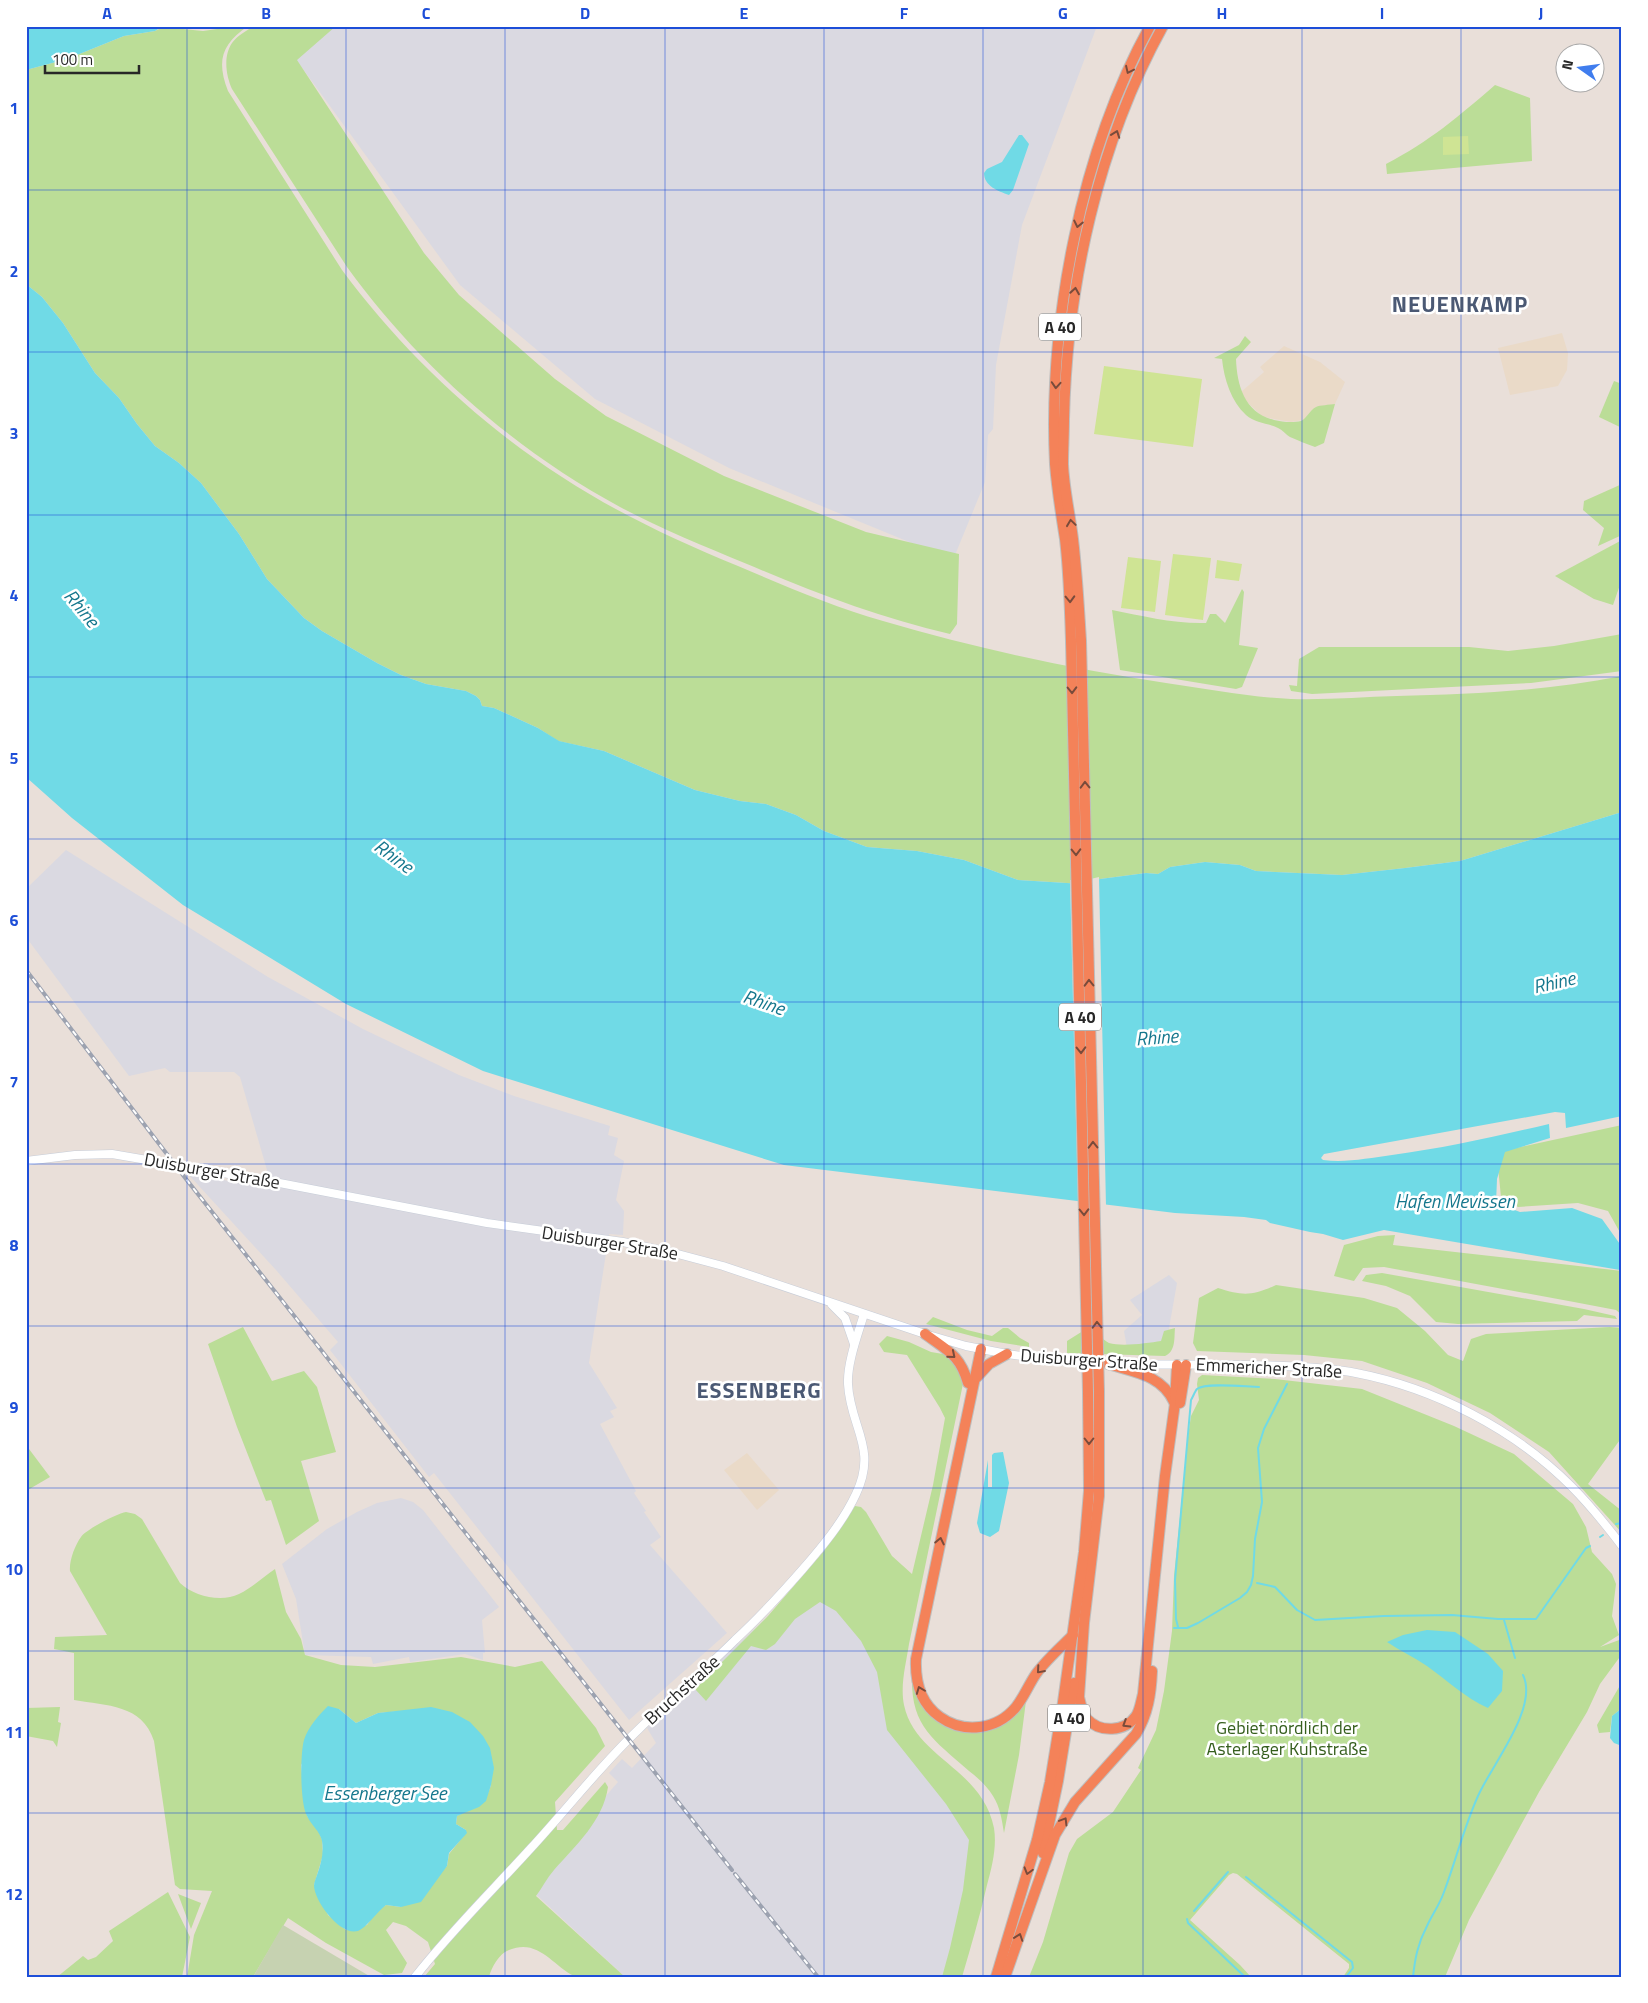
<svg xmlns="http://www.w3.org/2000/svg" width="1648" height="2003" font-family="'Titillium Web',sans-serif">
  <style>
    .industrial { fill: #dad9e1 }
    .education { fill: #eadac8 }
    .green { fill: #bbdd97; fill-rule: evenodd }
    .cemetery { fill: #c6d2b1 }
    .pitch { fill: #cfe494 }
    .water { fill: #70dae6 }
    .pier { fill: #e9dfd9 }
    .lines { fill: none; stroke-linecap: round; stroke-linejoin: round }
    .stream { stroke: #70dae6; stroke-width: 2 }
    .secondary-casing { stroke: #c7cdd8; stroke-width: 9 }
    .highway-casing { stroke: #bebebe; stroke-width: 12 }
    .secondary { stroke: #fff; stroke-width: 8 }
    .highway { stroke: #f48259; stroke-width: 10 }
    .rail-casing { stroke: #9ca2b0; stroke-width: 4 }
    .rail { stroke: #fff; stroke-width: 2; stroke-dasharray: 5.5; stroke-linecap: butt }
    .highway-bridge-casing { stroke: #bebebe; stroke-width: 12; stroke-linecap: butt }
    .highway-bridge { stroke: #f48259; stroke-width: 10 }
    .oneway { stroke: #794b3b }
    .grid { fill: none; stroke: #1d4ed8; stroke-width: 1; stroke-opacity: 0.55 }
    .labels { text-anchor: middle; stroke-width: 5; stroke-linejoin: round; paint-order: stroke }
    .shield { fill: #fff; stroke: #686868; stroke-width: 1 }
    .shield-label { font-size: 16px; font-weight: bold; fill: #272727 }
    .street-label { font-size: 18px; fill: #272727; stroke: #fff }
    .park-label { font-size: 18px; fill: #355e1d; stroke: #fff }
    .water-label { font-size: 19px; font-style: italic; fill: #15778d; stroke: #fff }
    .district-label { font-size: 22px; font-weight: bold; letter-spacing: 1px; fill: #4b5974; stroke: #fff }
    .neatline { fill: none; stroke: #1d4ed8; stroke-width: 2 }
    .grid-label { font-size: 16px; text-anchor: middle; font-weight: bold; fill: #1d4ed8 }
  </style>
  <rect width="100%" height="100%" fill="#e9dfd9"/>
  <g class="industrial">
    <polygon points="308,26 1097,26 1022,225 996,365 993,429 988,435 985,482 953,560 729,468 595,399 460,285 287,47"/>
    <polygon points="66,850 268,977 363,1029 459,1075 514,1096 610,1126 608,1135 618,1138 614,1155 624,1161 616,1200 624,1211 623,1235 609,1234 589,1363 617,1408 610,1411 614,1417 600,1424 636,1491 634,1493 646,1511 644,1512 661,1537 650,1545 727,1633 629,1720 434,1473 429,1477 330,1350 338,1342 276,1270 188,1174 276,1189 267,1170 240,1077 234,1072 170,1072 165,1068 129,1076 26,937 26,889"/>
    <polygon points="1169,1275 1177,1283 1166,1345 1127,1348 1124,1331 1142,1315 1130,1300"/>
    <polygon points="401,1498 413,1502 423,1510 499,1607 482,1620 485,1653 483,1653 483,1660 465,1654 410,1662 409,1657 373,1664 371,1657 305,1655 296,1599 282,1564 327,1529 357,1512 377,1503"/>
    <polygon points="817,1564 894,1659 896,1707 979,1829 949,1977 625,1977 527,1886 618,1782 609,1773 622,1759 632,1768 656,1743 647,1728 765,1619"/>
  </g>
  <g class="education">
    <polygon points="1562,333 1568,353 1567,370 1558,386 1510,395 1498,348"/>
    <polygon points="1284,346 1320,362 1345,382 1335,404 1316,407 1303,420 1291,422 1263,417 1246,401 1241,392 1264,372 1260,367"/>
    <polygon points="747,1453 779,1490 757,1510 724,1470"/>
  </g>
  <g class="green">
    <path d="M238,26H248C222,44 216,60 228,91L342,270C402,351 477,422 562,477C617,513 677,541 738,566C785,586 834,607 883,621C975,648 1071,669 1166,683C1207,689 1249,697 1291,699C1327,700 1362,697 1397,696C1475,694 1545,691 1622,676V812L1460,861L1405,868L1342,875L1256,871L1240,865L1205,862L1170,867L1158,874L1146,873L1100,879L1083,884L1018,880L964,860L917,851L867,847L824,831L796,815L766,804L740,801L695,790L604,751L558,741L538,728L494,708L482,706L480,700L476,696L466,691L426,684L401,675L377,663L322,631L304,618L267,579L239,534L201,483L179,463L155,446L137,424L119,398L95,373L63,323L42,297L26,284V70L67,59L124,36L155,31L163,27L203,31Z"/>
    <path d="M254,26H336L297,60L424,253L459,295L555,379L606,416L724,476L866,532L959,554L957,624L950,634C880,618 813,592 747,564C704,546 661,529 620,507C513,449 418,365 347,267L232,89C226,76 223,56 232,43C237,36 246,31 254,26Z"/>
    <path d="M1495,85L1530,98L1532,161L1387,174L1386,164C1430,141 1458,117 1495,85Z"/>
    <path d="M1245,336L1251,342L1236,359C1237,386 1245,413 1274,420C1282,422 1293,423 1301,421C1307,418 1310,410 1316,407C1320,405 1329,405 1335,404L1324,443L1315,447C1307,444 1299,441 1290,437C1286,435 1283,430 1278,428C1268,423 1255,423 1246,415C1231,401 1224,379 1222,359L1214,358L1239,345Z"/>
    <polygon points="1614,381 1622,384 1622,428 1599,417"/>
    <polygon points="1622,484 1622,535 1598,546 1604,528 1583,510 1584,501"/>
    <polygon points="1622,540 1622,579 1613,605 1594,599 1555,576"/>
    <path d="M1242,589L1244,592L1239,645L1258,648L1242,687L1236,689L1120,670L1112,610C1143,616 1174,624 1206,623L1210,614H1216L1225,623Z"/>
    <polygon points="1622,634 1622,671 1531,683 1312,694 1291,691 1289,685 1297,686 1299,659 1319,647 1469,647 1508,651 1554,646"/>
    <polygon points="1622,1125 1622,1236 1608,1211 1578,1203 1518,1207 1501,1197 1498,1167 1500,1155 1507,1150"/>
    <polygon points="1395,1235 1393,1245 1622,1271 1622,1315 1616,1310 1574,1302 1384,1267 1363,1268 1354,1281 1334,1276 1344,1245 1378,1236"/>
    <polygon points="1382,1273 1584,1309 1615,1316 1617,1319 1584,1315 1577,1321 1458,1324 1436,1322 1410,1296 1386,1286 1362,1281 1366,1275"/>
    <path d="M1276,1285L1364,1298L1397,1308L1425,1331L1448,1355L1463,1361L1471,1339L1486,1334L1610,1327L1622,1328V1437L1588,1484L1622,1511V1533L1549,1452L1490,1413L1427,1383L1362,1361L1304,1355L1197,1351L1193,1343L1199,1298L1218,1288C1243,1296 1252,1296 1276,1285Z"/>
    <polygon points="933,1317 967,1330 992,1336 1003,1328 1008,1328 1020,1338 1029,1343 1029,1347 991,1341 926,1324"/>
    <path d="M1094,1324C1097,1331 1102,1340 1109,1343C1122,1347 1148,1343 1161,1341L1164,1331L1175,1328C1174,1338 1176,1351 1165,1356L1067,1353V1341Z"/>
    <polygon points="243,1327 272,1381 304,1371 317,1387 336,1452 301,1461 319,1521 286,1545 271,1500 266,1501 237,1427 208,1344"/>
    <path d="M887,1336L909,1342L931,1352L949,1355L964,1379L909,1644C906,1664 900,1685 904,1705C915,1758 982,1768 994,1828C997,1847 992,1867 987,1885C980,1916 971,1946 962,1977H942L950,1948L963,1890L969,1840L946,1804L887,1730L877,1672L861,1641L836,1611L820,1602L795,1619L775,1644L766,1650L751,1646L706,1701L695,1689L768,1616L824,1551L855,1506L861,1507L866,1512L892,1556L912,1574L933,1485L945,1418L940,1408L907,1355L884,1352L879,1344Z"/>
    <polygon points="1202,1375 1275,1379 1362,1389 1454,1426 1514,1454 1573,1504 1586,1527 1592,1552 1612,1574 1616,1584 1612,1616 1619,1635 1600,1647 1622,1639 1622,1654 1600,1684 1587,1712 1539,1792 1469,1920 1445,1977 1343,1977 1349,1968 1349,1964 1237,1874 1233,1873 1229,1875 1190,1920 1240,1965 1251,1977 1029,1977 1043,1942 1069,1853 1077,1839 1113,1812 1141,1770 1138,1768 1156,1730 1164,1691 1172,1631 1174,1576 1188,1437 1191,1416 1199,1400 1197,1384 1198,1378"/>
    <polygon points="26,1445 50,1477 26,1491"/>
    <path d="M126,1512L135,1514L142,1519L180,1583C194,1596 221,1603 239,1594C252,1588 263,1577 275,1569L286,1612L301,1639L305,1655L341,1665L375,1667L461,1657L515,1667L542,1661L596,1728L605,1746L555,1802L557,1830H563L605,1782L608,1787C603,1821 576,1845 554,1870C547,1878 542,1888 536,1896L625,1977C615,1977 581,1979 574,1976C552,1965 538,1938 509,1950C499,1954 492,1966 489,1977H424L435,1964L428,1942L406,1926L393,1922L386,1930L407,1963L402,1973L384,1975L326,1943L288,1918L253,1977H187L194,1935L212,1891L180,1889L175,1885L154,1741C142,1704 107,1706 74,1700V1653L54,1649L55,1637L107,1635L70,1571C69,1561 75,1545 81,1537C85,1530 118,1513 126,1512ZM339,1709L356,1723L378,1713L403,1711L491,1785C482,1812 478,1804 457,1816L456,1824L466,1830V1833L449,1854L447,1866L401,1907L386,1905L375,1913L367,1925L346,1930L328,1915L314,1885L323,1855L322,1840L319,1832L307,1816L301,1765Z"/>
    <path d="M912,1673L918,1693L959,1729L1005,1720L1026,1701L1019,1755L1004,1833C1002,1820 1000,1807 993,1796C987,1786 978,1778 969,1771C932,1738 910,1726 912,1673Z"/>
    <polygon points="1622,1682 1622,1708 1612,1716 1610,1732 1599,1733 1597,1725"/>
    <polygon points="60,1707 58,1722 61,1723 57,1747 53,1741 26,1736 26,1708"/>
    <polygon points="168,1892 190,1937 182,1977 57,1977 83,1956 88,1960 96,1957 113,1941 109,1931"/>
    <polygon points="178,1894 201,1903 191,1929"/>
  </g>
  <polygon class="cemetery" points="283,1925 371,1977 253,1977"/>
  <g class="pitch">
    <polygon points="1468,136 1469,154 1443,155 1443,137"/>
    <polygon points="1104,366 1202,379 1193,447 1094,434"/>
    <polygon points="1173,554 1211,558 1203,620 1165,615"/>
    <polygon points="1128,557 1161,561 1155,612 1121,608"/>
    <polygon points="1217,560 1242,564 1239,581 1215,578"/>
  </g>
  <g class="water">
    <polygon points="26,26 163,26 155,31 124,36 67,59 26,70"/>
    <path d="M1019,135H1022L1029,144L1013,190L1009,195C998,191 984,186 984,173L987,169L1002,162Z"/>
    <path d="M26,284L42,297L63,323L95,373L119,398L137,424L155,446L179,463L201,483L239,534L267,579L304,618L322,631L377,663L401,675L426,684L466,691L476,696L480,700L482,706L494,708L538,728L559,741L604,751L695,790L740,801L766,804L796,815L824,831L867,847L917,851L964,860L1018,880L1083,884L1100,879L1146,873L1158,874L1170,867L1205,862L1240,865L1256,871L1342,875L1405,868L1460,861L1622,812V1116L1566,1128L1565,1113L1555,1112L1324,1154L1321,1158L1323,1160C1346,1163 1369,1158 1392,1155C1445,1148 1497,1136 1549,1124L1550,1138L1505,1152L1497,1179L1496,1203L1520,1212L1572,1208L1602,1219L1622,1247L1620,1270L1384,1230L1343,1240L1323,1234L1310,1232L1270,1223L1266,1220L1244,1217L1175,1213L784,1165L483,1071L346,1004L183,905L72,818L26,777Z"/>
    <polygon points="1003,1452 1009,1483 999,1531 990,1537 980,1533 977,1523 988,1460 988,1487 992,1487 992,1455 994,1453"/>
    <path d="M1427,1630L1455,1632L1488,1654L1503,1671L1502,1691L1488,1708C1464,1697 1448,1681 1427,1666C1414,1657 1400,1651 1387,1642L1403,1635Z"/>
    <path d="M328,1706L339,1709L356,1723L378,1713L431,1707L452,1712L470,1722L483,1736L490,1748L494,1768L491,1785L486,1801L479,1807L457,1816L456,1824L466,1830L467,1833L449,1853L447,1866L421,1902L401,1907L386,1905C377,1912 366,1928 358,1931C340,1936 315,1902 314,1886C314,1882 316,1878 317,1875C321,1864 324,1853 322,1841C320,1831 311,1825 307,1816C300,1804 300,1754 304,1740C308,1727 319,1715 328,1706Z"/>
    <polygon points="1622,1708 1622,1746 1614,1743 1610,1738 1612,1716"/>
  </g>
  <polygon class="pier" points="1099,877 1106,1206 1078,1203 1070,880 1082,881"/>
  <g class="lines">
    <g class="stream">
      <polyline points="1616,1524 1622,1523"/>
      <polyline points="1600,1537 1603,1535"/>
      <polyline points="1257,1583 1275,1587 1297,1610 1315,1620 1384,1616 1452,1615 1498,1619 1536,1619 1586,1548 1590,1546"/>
      <polyline points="1504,1620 1515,1658"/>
      <path d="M1178,1627L1176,1619L1175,1580L1191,1400C1193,1397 1195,1391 1197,1389C1206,1382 1247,1387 1259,1387"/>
      <polyline points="1174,1628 1187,1628 1198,1623 1240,1598 1247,1592 1251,1585 1253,1576 1255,1539 1262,1502 1258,1448 1264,1429 1287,1384"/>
      <polyline points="1246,1877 1352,1962 1353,1968 1346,1977"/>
      <polyline points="1194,1911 1228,1872"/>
      <polyline points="1187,1919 1188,1923 1245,1977"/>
      <path d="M1413,1977C1415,1958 1418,1943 1427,1926C1432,1915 1440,1904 1444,1892C1456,1860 1464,1827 1478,1796C1491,1766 1539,1708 1523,1675"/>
    </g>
    <defs>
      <g id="secondary">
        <polyline points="26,1161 75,1155 112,1154 264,1180 487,1223 623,1242 674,1253 723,1266 925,1334 966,1346 1007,1354 1068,1362 1091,1363"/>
        <polyline points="832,1305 845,1318 854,1344"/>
        <path d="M1118,1364C1173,1365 1229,1364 1284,1366C1308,1367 1332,1368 1356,1373C1434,1388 1514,1429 1571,1486C1589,1504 1606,1525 1622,1546"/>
        <path d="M415,1977C451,1931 492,1891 531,1848C567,1809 600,1766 639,1729C670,1699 704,1671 735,1640C759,1618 781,1594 802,1570C822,1547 843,1522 856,1494C878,1448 850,1427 848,1384C847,1363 858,1334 864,1314"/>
      </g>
      <g id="highway">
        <path d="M1071,641C1070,607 1069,573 1065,539C1061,514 1057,490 1055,464C1048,322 1081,151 1150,26"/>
        <path d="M1081,641C1079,607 1077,573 1073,539C1070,514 1064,489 1063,464C1063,449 1064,434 1064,419C1067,285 1098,144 1163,26"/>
        <path d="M925,1334C948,1351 960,1355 968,1383"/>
        <path d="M981,1349L916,1659C915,1682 920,1703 940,1717C964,1734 997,1730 1016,1707C1024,1697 1029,1684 1036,1674C1046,1660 1061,1647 1073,1635"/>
        <path d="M1108,1364C1134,1372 1162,1375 1174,1402"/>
        <polyline points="977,1377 989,1364 1007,1354"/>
        <path d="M1099,1391V1496L1084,1623L1079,1697C1081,1705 1082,1713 1087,1719C1100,1733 1125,1732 1136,1716C1140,1710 1141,1701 1143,1694L1165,1476L1175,1403L1177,1365"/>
        <polyline points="1180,1403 1186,1365"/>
        <polyline points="1043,1853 1058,1781 1074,1683"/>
        <polyline points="996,1977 1037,1840 1050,1782 1063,1702 1084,1552 1089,1491 1088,1392"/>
        <path d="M1005,1977L1055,1835L1075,1802L1136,1734C1148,1714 1151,1694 1152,1671"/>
      </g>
    </defs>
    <use href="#secondary" class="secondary-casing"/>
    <use href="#highway" class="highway-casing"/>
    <use href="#secondary" class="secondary"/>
    <use href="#highway" class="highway"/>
    <defs>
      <g id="rail">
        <polyline points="26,970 186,1179 732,1870"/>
        <polyline points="735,1874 818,1977"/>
      </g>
    </defs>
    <use href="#rail" class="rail-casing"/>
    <use href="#rail" class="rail"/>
    <defs>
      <g id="highway-bridge">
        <polyline points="1071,641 1088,1392"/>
        <polyline points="1081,641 1099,1391"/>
      </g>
    </defs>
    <use href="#highway-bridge" class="highway-bridge-casing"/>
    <use href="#highway-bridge" class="highway-bridge"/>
  </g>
  <defs><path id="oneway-chevron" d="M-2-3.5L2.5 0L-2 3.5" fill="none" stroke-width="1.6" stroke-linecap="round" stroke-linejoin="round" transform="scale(1.25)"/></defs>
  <g class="oneway">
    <use href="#oneway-chevron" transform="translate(1129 70) rotate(115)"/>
    <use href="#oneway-chevron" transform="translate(1116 134) rotate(-70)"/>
    <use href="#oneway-chevron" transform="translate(1078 224) rotate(102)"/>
    <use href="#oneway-chevron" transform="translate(1075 291) rotate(-81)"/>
    <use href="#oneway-chevron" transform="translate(1056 385) rotate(94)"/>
    <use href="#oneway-chevron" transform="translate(1071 523) rotate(-98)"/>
    <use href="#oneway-chevron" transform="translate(1070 599) rotate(88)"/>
    <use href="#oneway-chevron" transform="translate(1072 690) rotate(89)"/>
    <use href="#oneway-chevron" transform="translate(1085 785) rotate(-91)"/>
    <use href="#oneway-chevron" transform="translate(1076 852) rotate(89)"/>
    <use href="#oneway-chevron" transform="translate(1089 983) rotate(-91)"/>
    <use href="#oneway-chevron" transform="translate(1081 1050) rotate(89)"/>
    <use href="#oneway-chevron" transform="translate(1093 1145) rotate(-91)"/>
    <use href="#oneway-chevron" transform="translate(1084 1212) rotate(89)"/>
    <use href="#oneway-chevron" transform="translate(1097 1325) rotate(-91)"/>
    <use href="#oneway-chevron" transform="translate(952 1355) rotate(40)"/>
    <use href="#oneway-chevron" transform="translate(1089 1441) rotate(90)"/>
    <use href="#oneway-chevron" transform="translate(940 1541) rotate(-78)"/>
    <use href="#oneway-chevron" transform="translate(1040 1670) rotate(131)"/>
    <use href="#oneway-chevron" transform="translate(920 1690) rotate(-111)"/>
    <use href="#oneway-chevron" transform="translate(1126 1724) rotate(148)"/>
    <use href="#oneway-chevron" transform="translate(1064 1821) rotate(-59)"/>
    <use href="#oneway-chevron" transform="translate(1028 1871) rotate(106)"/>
    <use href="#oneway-chevron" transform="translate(1019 1937) rotate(-71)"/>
  </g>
  <path class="grid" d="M187,26V1977M346,26V1977M505,26V1977M665,26V1977M824,26V1977M983,26V1977M1143,26V1977M1302,26V1977M1461,26V1977M26,190H1622M26,352H1622M26,515H1622M26,677H1622M26,839H1622M26,1002H1622M26,1164H1622M26,1326H1622M26,1488H1622M26,1651H1622M26,1813H1622"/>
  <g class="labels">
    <g class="shield">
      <rect x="1039" y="313.5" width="42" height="27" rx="4"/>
      <rect x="1059" y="1003.5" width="42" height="27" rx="4"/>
      <rect x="1048" y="1704.5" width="42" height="27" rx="4"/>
    </g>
    <g class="shield-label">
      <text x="1060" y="333">A 40</text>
      <text x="1080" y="1023">A 40</text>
      <text x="1069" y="1724">A 40</text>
    </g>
    <g class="street-label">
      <text transform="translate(212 1171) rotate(10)" y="6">Duisburger Straße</text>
      <text transform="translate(610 1243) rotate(9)" y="6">Duisburger Straße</text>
      <text transform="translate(1089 1360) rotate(4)" y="6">Duisburger Straße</text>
      <text transform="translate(1269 1368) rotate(3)" y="6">Emmericher Straße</text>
      <text transform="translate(682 1690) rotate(-42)" y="6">Bruchstraße</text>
    </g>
    <g class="park-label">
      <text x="1287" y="1734">Gebiet nördlich der<tspan x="1287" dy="21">Asterlager Kuhstraße</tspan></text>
    </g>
    <g class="water-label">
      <text transform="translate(82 608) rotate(50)" y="7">Rhine</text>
      <text transform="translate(394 856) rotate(36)" y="7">Rhine</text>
      <text transform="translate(1554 982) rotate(-13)" y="7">Rhine</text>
      <text transform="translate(764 1002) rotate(19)" y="7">Rhine</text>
      <text transform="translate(1157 1037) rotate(-4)" y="7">Rhine</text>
      <text x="1455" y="1208">Hafen Mevissen</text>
      <text x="385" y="1800">Essenberger See</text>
    </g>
    <g class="district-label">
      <text x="1460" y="312">NEUENKAMP</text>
      <text x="759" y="1398">ESSENBERG</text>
    </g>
  </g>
  <rect width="1648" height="2003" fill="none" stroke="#ffffff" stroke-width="55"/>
  <g transform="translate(1580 68) rotate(284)"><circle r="24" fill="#ffffff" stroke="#a9a9a9"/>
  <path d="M0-4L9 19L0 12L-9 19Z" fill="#407dee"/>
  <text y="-8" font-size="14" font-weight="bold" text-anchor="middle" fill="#272727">N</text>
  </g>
  <path d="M45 65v8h94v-8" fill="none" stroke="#272727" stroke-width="2.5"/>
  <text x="52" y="65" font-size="15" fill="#272727" stroke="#ffffff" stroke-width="4" paint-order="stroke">100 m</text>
  <rect x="28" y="28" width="1592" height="1948" class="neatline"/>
  <g class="grid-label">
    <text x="107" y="19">A</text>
    <text x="266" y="19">B</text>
    <text x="426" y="19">C</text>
    <text x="585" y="19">D</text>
    <text x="744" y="19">E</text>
    <text x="904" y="19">F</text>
    <text x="1063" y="19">G</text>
    <text x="1222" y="19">H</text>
    <text x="1382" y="19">I</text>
    <text x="1541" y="19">J</text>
    <text x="14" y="114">1</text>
    <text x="14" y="277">2</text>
    <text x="14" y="439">3</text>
    <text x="14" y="601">4</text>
    <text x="14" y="764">5</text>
    <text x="14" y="926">6</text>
    <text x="14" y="1088">7</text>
    <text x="14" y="1251">8</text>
    <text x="14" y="1413">9</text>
    <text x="14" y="1575">10</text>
    <text x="14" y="1738">11</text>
    <text x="14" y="1900">12</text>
  </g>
</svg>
